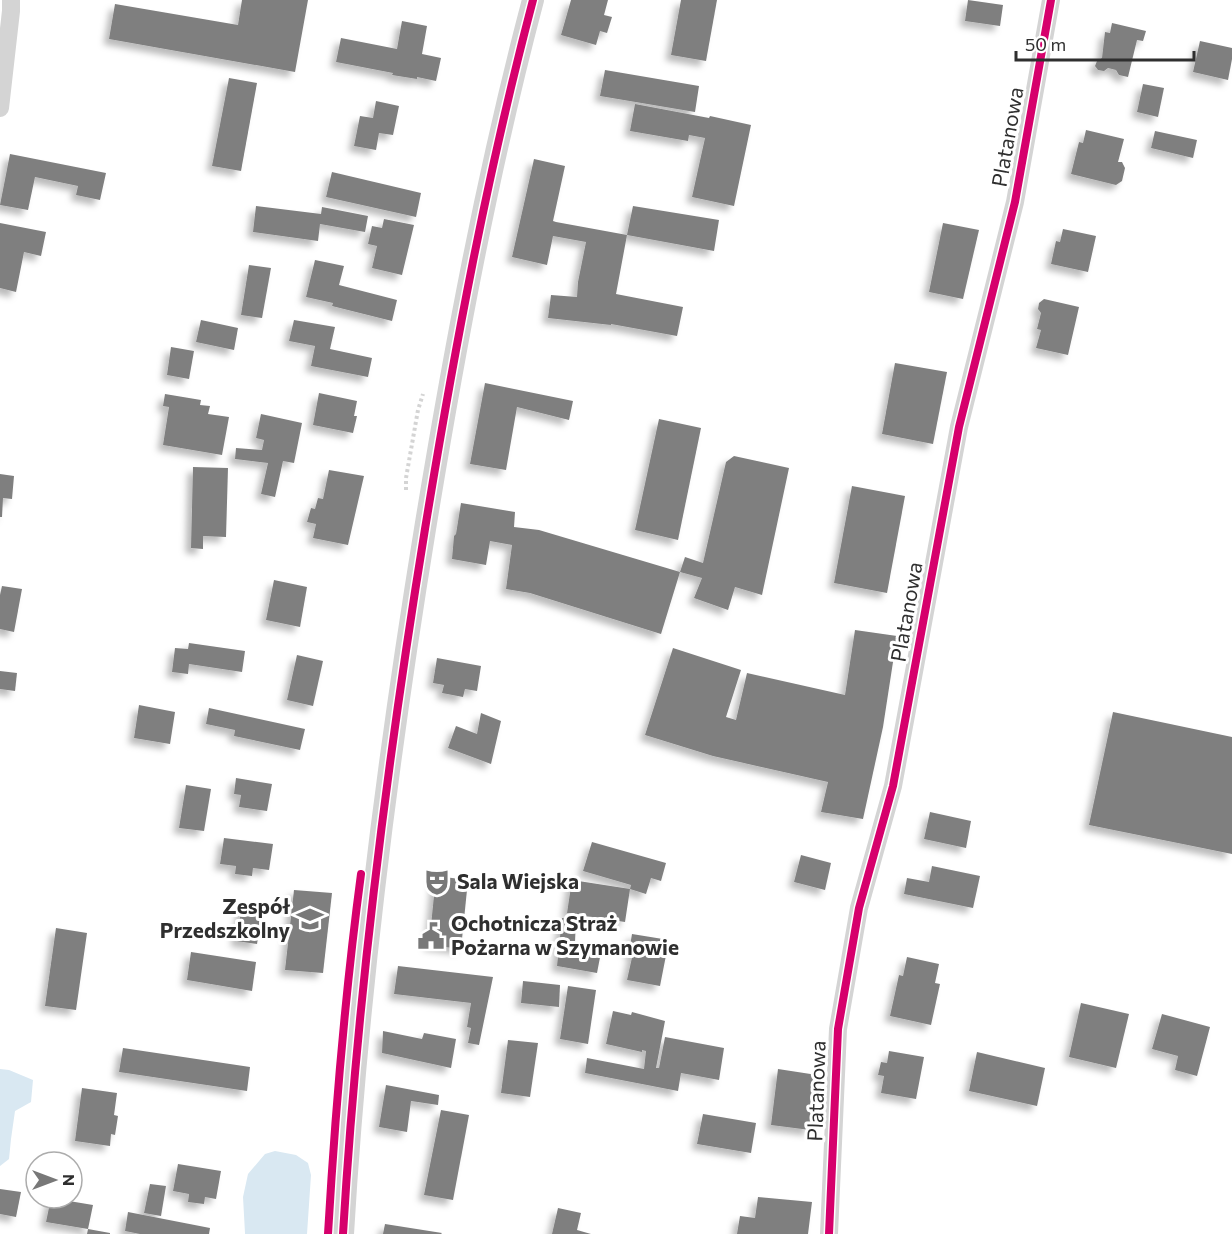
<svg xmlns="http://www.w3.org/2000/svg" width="1232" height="1234" font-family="Commissioner,sans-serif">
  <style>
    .water { fill: #d9e8f2 }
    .building { fill: #7f7f7f; filter: url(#shadow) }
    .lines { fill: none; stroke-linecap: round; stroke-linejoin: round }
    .path { stroke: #d4d4d4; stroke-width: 4; stroke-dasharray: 3 3; stroke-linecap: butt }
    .minor { stroke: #d4d4d4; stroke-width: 18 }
    .tertiary { stroke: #d4d4d4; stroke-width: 22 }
    .cycleway-casing { stroke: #fff; stroke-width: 11 }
    .cycleway { stroke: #d6006c; stroke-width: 8 }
    .labels { text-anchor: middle; stroke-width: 6; stroke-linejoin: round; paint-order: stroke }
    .street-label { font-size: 21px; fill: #2f2f2f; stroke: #fff }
    .poi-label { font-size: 21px; font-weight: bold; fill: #2f2f2f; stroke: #fff; text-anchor: start }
  </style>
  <defs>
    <filter id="shadow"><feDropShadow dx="-5.5" dy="5.5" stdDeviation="3" flood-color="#0004"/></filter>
  </defs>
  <rect width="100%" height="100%" fill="#fff"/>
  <g class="water">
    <polygon points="0,1069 9,1070 33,1080 31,1102 15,1111 11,1139 9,1159 0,1166"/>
    <polygon points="275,1151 296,1155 308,1163 311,1175 307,1234 245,1234 245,1233 243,1197 248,1174 265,1154"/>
  </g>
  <g class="building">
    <polygon points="242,0 308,0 295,72 109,39 115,4 238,25"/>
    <polygon points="571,0 608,0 604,15 612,17 607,33 600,31 596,45 561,35"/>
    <polygon points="681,0 717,0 706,61 671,55"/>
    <polygon points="968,0 1003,5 1000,26 965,21"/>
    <polygon points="402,21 427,26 422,54 441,58 436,81 417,77 417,79 392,75 393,73 336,62 341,38 397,49"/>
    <polygon points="1112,23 1146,31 1143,41 1137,40 1128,77 1119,75 1116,70 1108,68 1104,71 1098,70 1095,66 1097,61 1102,58 1105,32 1110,33"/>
    <polygon points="1200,41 1232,48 1232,59 1228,80 1193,72"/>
    <polygon points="605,70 699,86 695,112 600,96"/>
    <polygon points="229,78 257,83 241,171 212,166"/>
    <polygon points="1143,84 1164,88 1158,117 1137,112"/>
    <polygon points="376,101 399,106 393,135 379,133 376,150 354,146 360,116 373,118"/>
    <polygon points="635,104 709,118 710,116 751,125 734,206 692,197 705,138 689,135 688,141 630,131"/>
    <polygon points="1086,130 1124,139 1118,162 1122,162 1125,168 1122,181 1116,185 1071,174 1079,142 1083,143"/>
    <polygon points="1155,131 1197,140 1193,158 1151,148"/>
    <polygon points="10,154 106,173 100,200 76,195 78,186 35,177 28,210 0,205"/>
    <polygon points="534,159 565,166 553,221 556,222 627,235 633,206 719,220 714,251 627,235 616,294 683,307 677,336 611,324 611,325 548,318 551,295 577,297 578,282 586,242 553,236 547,265 512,257"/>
    <polygon points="332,172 421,193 416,217 326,197"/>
    <polygon points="256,206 321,214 322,207 368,216 365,232 320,224 318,241 253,232"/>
    <polygon points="384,219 414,225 402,275 372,268 377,246 368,244 372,226 382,228"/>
    <polygon points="0,223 46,232 41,256 24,252 16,292 0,288"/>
    <polygon points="943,223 979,230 963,299 929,292"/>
    <polygon points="1063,229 1096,236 1088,272 1051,264 1056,241 1060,242"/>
    <polygon points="315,260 344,266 339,285 397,300 392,321 332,306 333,303 306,297"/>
    <polygon points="249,265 271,268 262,318 241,315"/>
    <polygon points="1044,299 1079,307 1068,355 1036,348 1041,330 1037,329 1041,313 1038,309 1039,303"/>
    <polygon points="201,320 238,328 234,350 196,342"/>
    <polygon points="294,320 335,327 330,349 372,358 368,377 311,366 315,346 289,341"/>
    <polygon points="171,347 194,351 189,379 167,375"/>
    <polygon points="895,363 947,372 933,444 882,434"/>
    <polygon points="485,383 573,401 569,420 517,407 506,470 470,464"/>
    <polygon points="319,393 357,401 354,416 357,416 353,433 313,425"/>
    <polygon points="165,394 201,400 200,405 210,406 208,414 229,417 222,455 163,445 169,407 163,406"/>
    <polygon points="261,414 302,423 294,463 283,461 275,497 261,494 268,463 235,459 236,448 262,450 264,440 256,438"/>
    <polygon points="659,419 701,428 678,540 635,530"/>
    <polygon points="734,456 789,468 762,595 735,587 728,610 694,598 702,578 680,572 685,557 703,563 726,462"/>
    <polygon points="193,467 228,468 226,537 203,536 203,549 191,548"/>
    <polygon points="329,470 364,476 348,545 313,538 316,524 307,522 311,508 315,509 318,498 323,499"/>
    <polygon points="0,474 14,476 12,499 3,498 2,517 0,517"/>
    <polygon points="852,486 905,496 887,593 834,583"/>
    <polygon points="461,503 515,512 514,527 539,530 680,572 661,634 530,593 506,589 512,545 490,541 486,565 452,559 454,536 456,534"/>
    <polygon points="274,580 307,587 300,627 266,620"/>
    <polygon points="2,586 22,589 14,632 0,629 0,595"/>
    <polygon points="855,630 897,636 883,727 863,819 821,812 828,782 713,756 645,735 673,648 741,670 726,717 736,720 747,673 845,695"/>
    <polygon points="189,643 245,651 242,672 189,664 188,674 172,672 175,648 188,649"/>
    <polygon points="297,655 323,661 313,706 287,700"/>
    <polygon points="437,658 481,666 477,691 465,689 463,697 442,693 444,685 433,683"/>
    <polygon points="0,671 17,673 15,691 0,689"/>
    <polygon points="139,705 175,712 170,744 134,738"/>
    <polygon points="209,708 305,729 300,750 234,736 235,730 206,724"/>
    <polygon points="1113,712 1232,737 1232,854 1089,825"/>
    <polygon points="481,713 501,721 491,764 448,748 456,726 477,734"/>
    <polygon points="236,778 272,784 267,811 239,807 241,795 234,794"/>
    <polygon points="186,785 211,789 204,831 179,828"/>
    <polygon points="930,812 971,821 966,848 924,839"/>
    <polygon points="224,838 273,844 269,870 253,868 252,876 235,874 236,866 220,864"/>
    <polygon points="592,842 666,863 661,881 651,878 646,894 630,889 625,922 567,913 572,880 630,889 631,885 583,871"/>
    <polygon points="801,855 831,863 825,890 794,882"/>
    <polygon points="932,866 980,876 973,908 904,894 907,878 929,882"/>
    <polygon points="436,876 468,880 461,949 429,945"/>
    <polygon points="294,890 332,893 323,973 285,970"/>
    <polygon points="242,905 263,909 257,944 236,941"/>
    <polygon points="562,918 576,919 575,942 602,947 597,973 557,966"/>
    <polygon points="56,928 87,933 76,1010 45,1006"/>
    <polygon points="632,934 669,940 660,986 627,980 633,953 629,952"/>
    <polygon points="191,952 256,962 252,991 187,980"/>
    <polygon points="907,957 939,964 935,983 940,984 931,1025 890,1016 899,975 903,976"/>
    <polygon points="398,966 493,977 479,1045 468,1043 471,1028 467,1027 471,1003 394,994"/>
    <polygon points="523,981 560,985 559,1007 521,1003"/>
    <polygon points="568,986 596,990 588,1044 560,1039"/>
    <polygon points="1081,1003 1129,1014 1116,1068 1069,1057"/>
    <polygon points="613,1011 631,1015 632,1012 665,1021 656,1068 659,1068 665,1037 724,1048 719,1080 681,1073 678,1091 585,1073 587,1058 644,1069 646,1051 642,1050 642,1052 606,1044"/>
    <polygon points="1162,1014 1210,1027 1197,1076 1175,1070 1178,1056 1152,1049"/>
    <polygon points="383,1031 422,1039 424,1033 456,1039 451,1068 382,1053"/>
    <polygon points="508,1040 538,1043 530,1097 501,1093"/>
    <polygon points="123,1048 250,1067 247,1091 119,1072"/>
    <polygon points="889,1051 924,1057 916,1099 881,1093 884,1076 878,1075 881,1062 887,1063"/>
    <polygon points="977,1052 1045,1068 1037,1106 969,1091"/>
    <polygon points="778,1069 817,1075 810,1130 771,1125"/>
    <polygon points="386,1085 439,1095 438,1105 411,1101 407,1132 379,1127"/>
    <polygon points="82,1088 117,1093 114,1115 118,1116 115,1135 111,1134 110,1146 75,1141"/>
    <polygon points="441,1110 469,1115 453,1200 424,1195"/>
    <polygon points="703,1114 756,1123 751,1153 697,1144"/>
    <polygon points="178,1164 221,1171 216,1199 205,1197 204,1204 188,1202 189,1194 173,1191"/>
    <polygon points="150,1184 166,1186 161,1216 144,1213"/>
    <polygon points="0,1189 21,1192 16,1217 0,1214"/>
    <polygon points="758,1197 812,1202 808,1234 737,1234 740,1216 755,1218"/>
    <polygon points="51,1198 93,1205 88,1229 110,1233 110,1234 87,1234 88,1229 46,1222"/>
    <polygon points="558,1208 581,1213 577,1230 591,1234 552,1234"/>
    <polygon points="128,1212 210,1228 209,1234 140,1234 125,1231"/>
    <polygon points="385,1224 442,1233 441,1234 383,1234"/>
  </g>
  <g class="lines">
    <polyline class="path" points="406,490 406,478 418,410 423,394"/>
    <g class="minor">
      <polyline points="0,108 11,11 11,0"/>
      <polyline points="829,1234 838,1029 859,908 893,786 959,427 1015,202 1051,0"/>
    </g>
    <path class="tertiary" d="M343,1234C357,998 387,762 425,529C454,352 487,174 533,0"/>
    <defs>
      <g id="cycleway">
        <path d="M328,1234C335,1114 345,994 361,874"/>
        <path d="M343,1234C357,998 387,762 425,529C454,352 487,174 533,0"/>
        <polyline points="829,1234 838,1029 859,908 893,786 959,427 1015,202 1051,0"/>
      </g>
    </defs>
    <use href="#cycleway" class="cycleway-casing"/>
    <use href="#cycleway" class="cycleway"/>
  </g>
  <defs>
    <symbol id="theatre-bare" viewBox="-9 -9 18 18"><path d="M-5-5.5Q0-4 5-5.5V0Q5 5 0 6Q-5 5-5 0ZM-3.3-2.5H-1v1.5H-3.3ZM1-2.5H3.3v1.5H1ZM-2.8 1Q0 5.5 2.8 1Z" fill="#787878" stroke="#fff" stroke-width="2.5" paint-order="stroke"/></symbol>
    <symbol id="school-bare" viewBox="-9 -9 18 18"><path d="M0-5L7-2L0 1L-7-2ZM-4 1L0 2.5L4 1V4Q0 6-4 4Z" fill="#787878" stroke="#fff" stroke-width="2.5" paint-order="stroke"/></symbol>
    <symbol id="civic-bare" viewBox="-9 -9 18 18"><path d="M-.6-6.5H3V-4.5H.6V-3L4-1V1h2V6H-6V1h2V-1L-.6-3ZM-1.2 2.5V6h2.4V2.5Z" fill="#787878" stroke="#fff" stroke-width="2.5" paint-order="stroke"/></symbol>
  </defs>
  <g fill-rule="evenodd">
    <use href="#theatre-bare" x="418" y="863" width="38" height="38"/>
    <use href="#school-bare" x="291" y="900" width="38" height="38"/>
    <use href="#civic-bare" x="412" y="917" width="38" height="38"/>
  </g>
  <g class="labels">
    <g class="street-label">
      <text transform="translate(1008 137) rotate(-80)" y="7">Platanowa</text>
      <text transform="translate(907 612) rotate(-80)" y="7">Platanowa</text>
      <text transform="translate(817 1091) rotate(-88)" y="7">Platanowa</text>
    </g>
    <g class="poi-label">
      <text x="457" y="889">Sala Wiejska</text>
      <text x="290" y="914" text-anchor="end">Zespół<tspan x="290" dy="24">Przedszkolny</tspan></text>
      <text x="451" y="931">Ochotnicza Straż<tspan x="451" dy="24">Pożarna w Szymanowie</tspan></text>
    </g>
  </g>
  <g transform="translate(54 1180) rotate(90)"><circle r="28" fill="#ffffff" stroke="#acacac" stroke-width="1.5"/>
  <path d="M0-4.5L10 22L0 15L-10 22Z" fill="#787878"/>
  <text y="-9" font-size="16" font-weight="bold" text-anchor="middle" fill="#2f2f2f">N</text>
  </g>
  <path d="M1016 51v9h178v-9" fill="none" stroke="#2f2f2f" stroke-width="3"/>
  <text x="1025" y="51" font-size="18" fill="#2f2f2f" stroke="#ffffff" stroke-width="4.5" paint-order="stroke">50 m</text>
</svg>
